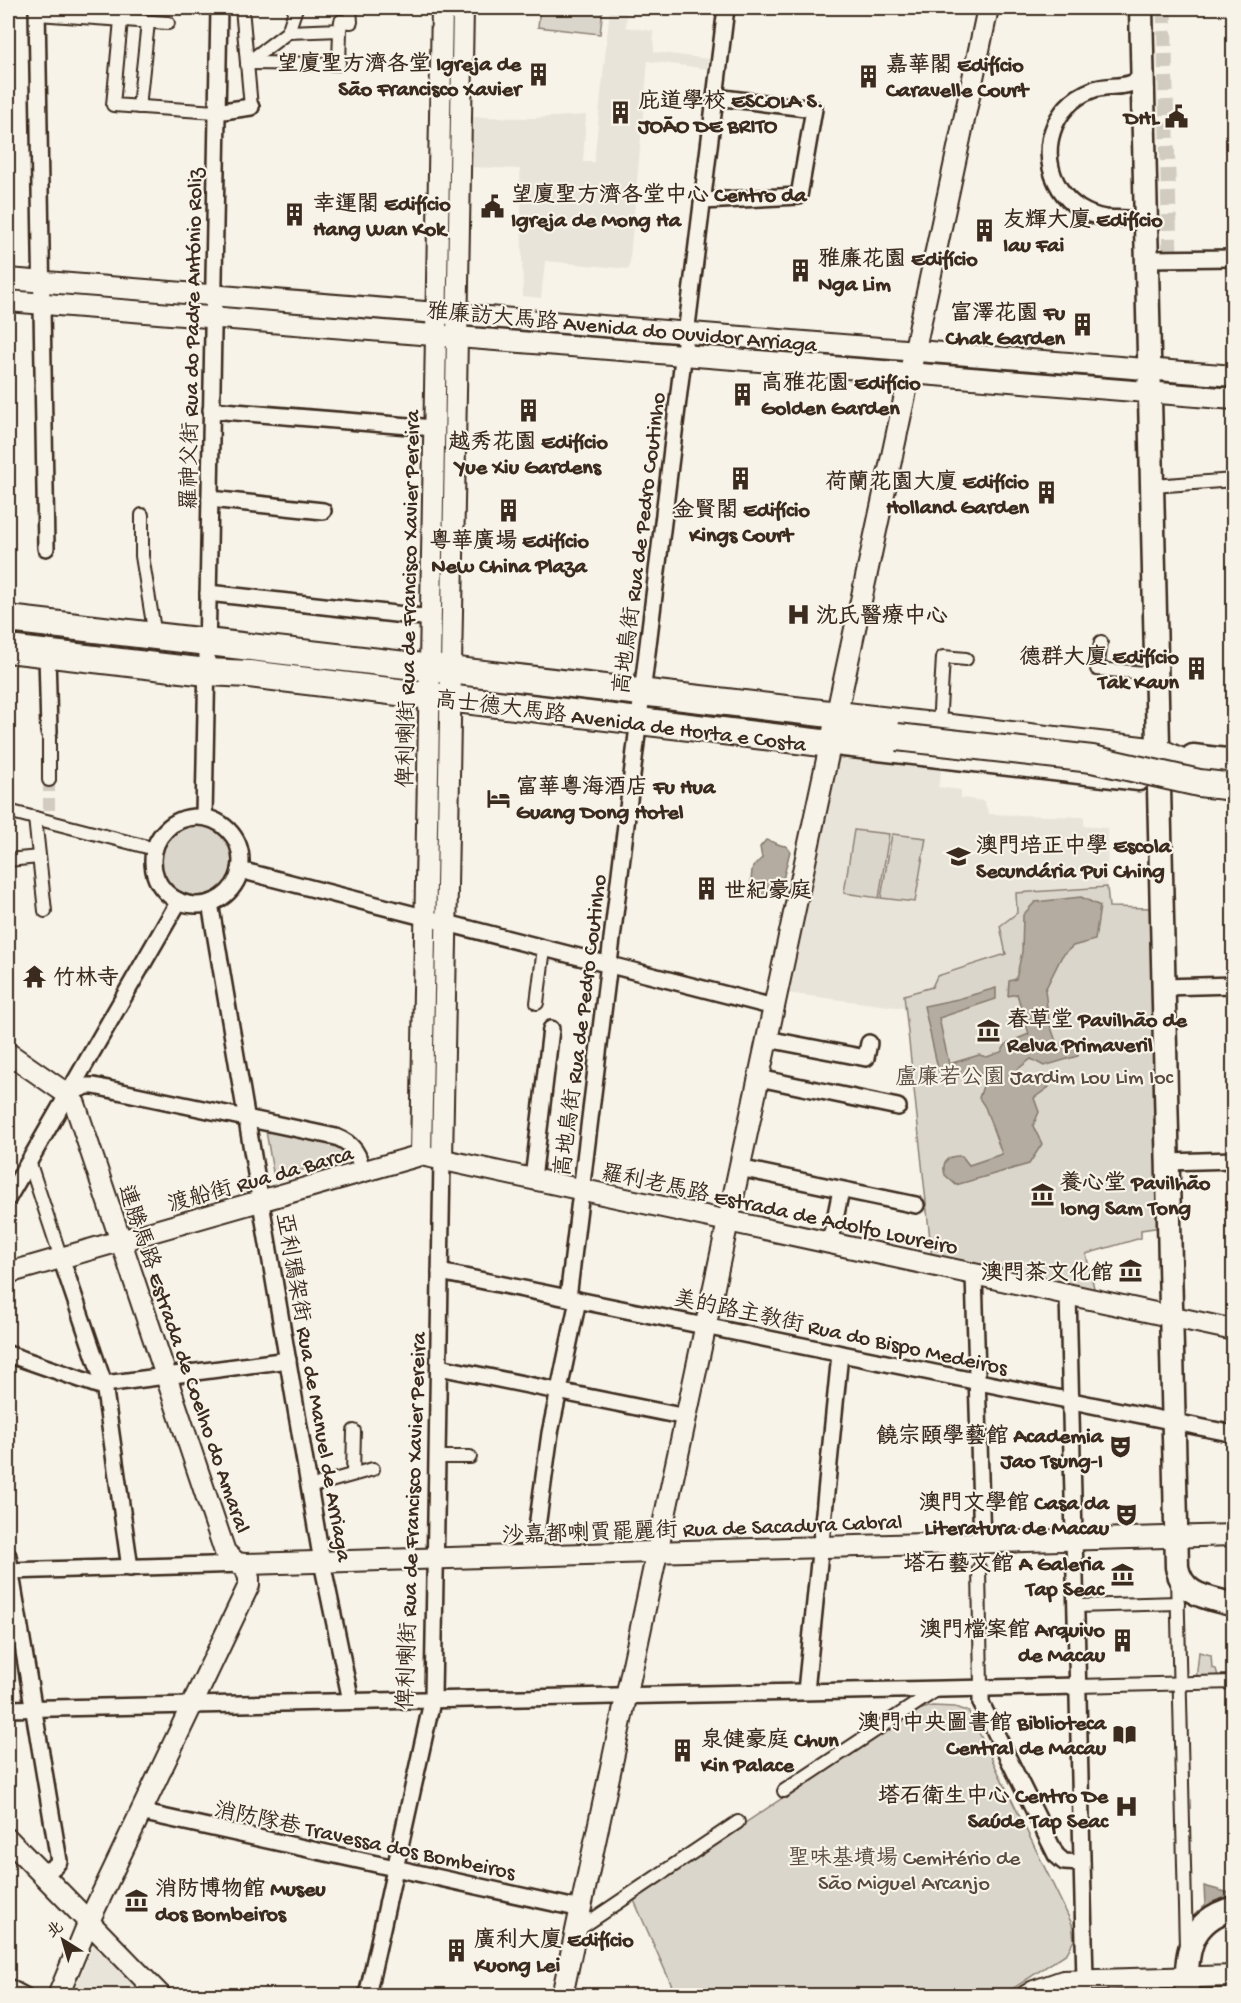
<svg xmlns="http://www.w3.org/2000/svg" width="1241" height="2003" font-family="'Gochi Hand','LXGW WenKai TC',sans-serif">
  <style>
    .built { fill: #e9e4d9 }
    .green { fill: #dbd6cb; stroke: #8b8074; stroke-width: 1.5 }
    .water { fill: #b4aca0; stroke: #84786c; stroke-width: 1.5 }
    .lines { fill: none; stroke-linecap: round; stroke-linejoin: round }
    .pedestrian-tunnel { stroke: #d1cbc0; stroke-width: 12; stroke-dasharray: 12 6; stroke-linecap: butt }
    .minor-tunnel { stroke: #d1cbc0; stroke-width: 15; stroke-dasharray: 15 8; stroke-linecap: butt }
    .pedestrian-casing { stroke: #3b2a1e; stroke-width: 16 }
    .minor-casing { stroke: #3b2a1e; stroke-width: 20 }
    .tertiary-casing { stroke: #3b2a1e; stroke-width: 24 }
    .secondary-casing { stroke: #3b2a1e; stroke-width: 27 }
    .primary-casing { stroke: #3b2a1e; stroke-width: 30 }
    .pedestrian { stroke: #f7f3e8; stroke-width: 12 }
    .minor { stroke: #f7f3e8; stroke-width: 15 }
    .tertiary { stroke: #f7f3e8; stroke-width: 20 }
    .secondary { stroke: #f7f3e8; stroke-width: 22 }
    .primary { stroke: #f7f3e8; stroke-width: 26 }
    .primary-bridge-casing { stroke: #3b2a1e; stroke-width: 30; stroke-linecap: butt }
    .primary-bridge { stroke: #f7f3e8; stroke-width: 26 }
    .labels { text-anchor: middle; stroke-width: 4.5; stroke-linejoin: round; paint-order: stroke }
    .poi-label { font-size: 22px; font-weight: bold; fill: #3b2a1e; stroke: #f7f3e8; text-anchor: start }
    .street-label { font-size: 22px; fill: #3b2a1e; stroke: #f7f3e8 }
    .park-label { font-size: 22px; fill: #5b4c41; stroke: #f7f3e8 }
  </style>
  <rect width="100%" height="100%" fill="#f7f3e8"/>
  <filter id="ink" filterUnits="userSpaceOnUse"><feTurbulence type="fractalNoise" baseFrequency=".0167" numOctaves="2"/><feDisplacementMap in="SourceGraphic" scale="12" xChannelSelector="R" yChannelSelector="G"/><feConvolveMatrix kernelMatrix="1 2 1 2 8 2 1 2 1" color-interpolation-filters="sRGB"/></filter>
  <g filter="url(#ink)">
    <g class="built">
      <polygon points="610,8 627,8 626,27 653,31 654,52 709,59 708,69 648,61 629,269 545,261 541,298 523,296 520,169 471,167 471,117 535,118 586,115 583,162 594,162"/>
      <polygon points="831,750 943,763 938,787 961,790 961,798 984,801 989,814 1084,817 1084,826 1108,828 1107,887 1017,893 1017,913 1000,926 1007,954 937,976 932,987 904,995 904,1008 778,992"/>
      <polygon points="97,1936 154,1996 72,1996"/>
    </g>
    <g class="green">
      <polygon points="449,8 458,8 448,299 446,300"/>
      <polygon points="540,8 603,8 600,34 538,27"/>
      <polygon points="50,291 206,300 207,308 51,297 49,294"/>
      <polygon points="228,304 421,318 424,322 423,324 226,309"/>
      <polygon points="484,326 677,340 679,346 482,331"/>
      <polygon points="448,338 444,651 441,652 439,651 443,340"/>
      <polygon points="704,342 897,357 900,360 899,363 702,347"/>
      <polygon points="937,361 1130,376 1133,380 1132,382 936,367"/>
      <polygon points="1162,378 1233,383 1233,392 1163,386 1161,381"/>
      <polygon points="8,626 200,653 199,659 8,642"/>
      <polygon points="468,682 633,703 628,708 464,689 464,685"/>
      <polygon points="437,717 441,719 437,910 435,910"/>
      <circle cx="197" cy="860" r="37"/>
      <polygon points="854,830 889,834 879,898 844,893"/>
      <polygon points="892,834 926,838 915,902 881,898"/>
      <polygon points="1107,887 1109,907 1151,908 1161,1227 1141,1230 1141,1238 1086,1254 1095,1292 932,1258 904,995 932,987 937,976 1006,954 1000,926 1017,913 1016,893"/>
      <polygon points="266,1131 335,1145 352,1156 274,1178"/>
      <polygon points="1199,1652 1211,1655 1212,1668 1216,1669 1218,1676 1196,1680"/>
      <polygon points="932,1706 955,1707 969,1712 1072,1924 1074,1940 1067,1953 1003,1995 676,1995 633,1898 911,1712"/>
    </g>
    <g class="water">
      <path d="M766,840C774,841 778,846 786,846L790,851L779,896H774L768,893L759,898L755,893H750L752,870L753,867L762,858L760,847Z"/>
      <path d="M1081,897L1100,906L1095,940L1073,946L1062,956L1045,990L1049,1022L1057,1044L1078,1042V1056L1044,1066L1031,1059L1018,1069L1019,1075L1026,1078L1031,1076L1049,1079V1087L1034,1098L1039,1112L1033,1126L1042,1144L1029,1164L956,1185L945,1175C941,1161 948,1155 962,1156L969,1165L1002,1154L985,1107L979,1098L983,1086L984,1074L974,1072L941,1082L924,1006L958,999L996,988V999L939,1018L949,1064L979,1055L987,1057L1001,1052L1007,1043L1029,1034L1017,994L1008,996L1009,981L1016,979L1022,952L1023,915L1035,902Z"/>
      <polygon points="1204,1886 1233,1894 1213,1902 1187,1923 1205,1905"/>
    </g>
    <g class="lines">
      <polyline class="pedestrian-tunnel" points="49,780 49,813"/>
      <polyline class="minor-tunnel" points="1164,8 1170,259"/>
      <defs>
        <g id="pedestrian">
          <polyline points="120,8 121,20 113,105 216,112"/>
          <polyline points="242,8 251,107"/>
          <polyline points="37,14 168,23"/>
          <polyline points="288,32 340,30 341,21 351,22 350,8"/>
          <polyline points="247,63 339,64 340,30"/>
          <polyline points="247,63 288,32 296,8"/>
          <polyline points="139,107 148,22"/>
          <polyline points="1153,486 1234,480"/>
          <polyline points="142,515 142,556 155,636"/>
          <polyline points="1101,642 1097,669 1157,674"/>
          <polyline points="939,727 943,657 966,659"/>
          <polyline points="49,732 49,780"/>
          <polyline points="8,811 155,849"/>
          <polyline points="35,818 45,911"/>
          <polyline points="8,860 39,857"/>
          <polyline points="537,1003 544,948"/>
          <polyline points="29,1161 61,1258"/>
          <polyline points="437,1457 470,1457"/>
          <polyline points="353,1474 354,1431"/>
          <polyline points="309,1487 373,1469"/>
          <polyline points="979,1568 981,1688"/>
          <polyline points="1177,1577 1186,1947"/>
          <polyline points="1076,1606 1178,1603"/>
          <polyline points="1078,1686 1234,1682"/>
          <polyline points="784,1791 938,1689"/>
          <polyline points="576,1931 738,1822"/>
          <polyline points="1085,1980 1085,1996"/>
        </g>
        <g id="minor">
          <polyline points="37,8 46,548"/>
          <path d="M1143,74C1132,91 1109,83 1092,90C1052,105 1037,153 1060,189C1070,205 1087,215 1105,218C1120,220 1137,215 1147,230"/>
          <polyline points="216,112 251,107"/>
          <polyline points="703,201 799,196 814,109 715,97"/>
          <polyline points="1147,259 1234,258"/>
          <polyline points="211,410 434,428"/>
          <polyline points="210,499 323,511"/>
          <polyline points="208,593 431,618"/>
          <polyline points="47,654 49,732"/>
          <circle cx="197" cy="861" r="44"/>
          <polyline points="204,817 219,8"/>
          <polyline points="240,870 774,1007"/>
          <polyline points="210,903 322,1562 351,1701"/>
          <polyline points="1164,987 1234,985"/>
          <polyline points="767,1039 866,1058 869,1043"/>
          <polyline points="759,1078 898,1107"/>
          <path d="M67,1094L87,1086H94L336,1137C352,1143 361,1155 361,1173"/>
          <polyline points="1168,1162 1234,1160"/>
          <polyline points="739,1168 916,1205"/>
          <polyline points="533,1179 551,1029"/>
          <polyline points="8,1198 179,901"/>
          <polyline points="830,1243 841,1190"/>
          <polyline points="61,1258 104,1384 130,1568"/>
          <polyline points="440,1272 1234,1434"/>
          <polyline points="974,1274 982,1543"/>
          <polyline points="1068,1294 1085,1980"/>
          <polyline points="568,1298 726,8"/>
          <polyline points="8,1354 97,1385 288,1360"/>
          <polyline points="439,1367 686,1417"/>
          <path d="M8,1556L59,1861C54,1869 47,1872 37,1869"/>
          <polyline points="533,1556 550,1433 578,1300"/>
          <polyline points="8,1571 244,1564"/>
          <polyline points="981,1688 981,1703 1056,1855 1064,1862 1082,1863"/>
          <polyline points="806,1691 840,1354"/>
          <polyline points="8,1709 1078,1686"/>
          <polyline points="140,1812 581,1909"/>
          <polyline points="8,1987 25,1996"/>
          <polyline points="367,1996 433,1697 442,1160"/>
        </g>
        <g id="tertiary">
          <polyline points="8,279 1234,376"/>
          <polyline points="8,301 1234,399"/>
          <polyline points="8,1053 67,1094 75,1104 225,1552 237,1563 244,1564 249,1578 249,1585 89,1921 58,1996"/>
          <polyline points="421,1155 442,8"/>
          <polyline points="442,1160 463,8"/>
          <polyline points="8,1273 421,1155 1234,1330"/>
          <polyline points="244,1564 1234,1535"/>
          <polyline points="8,1839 161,1996"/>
          <polyline points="562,1996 988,8"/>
          <polyline points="1026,1996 1034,1991 1063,1981 1234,1976"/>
        </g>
        <g id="secondary">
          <path d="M1141,8L1177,1567C1182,1594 1204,1597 1227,1603"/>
          <polyline points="835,744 1139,779"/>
          <polyline points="1193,756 1234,761"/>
          <path d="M1187,1996C1186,1954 1187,1921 1234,1908"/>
        </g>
        <g id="primary">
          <polyline points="8,619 1159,752 1195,768 1234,774"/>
          <path d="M8,649L207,672L249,674L830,744C855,734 865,733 891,736"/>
        </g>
      </defs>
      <use href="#pedestrian" class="pedestrian-casing"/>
      <use href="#minor" class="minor-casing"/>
      <use href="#tertiary" class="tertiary-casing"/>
      <use href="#secondary" class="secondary-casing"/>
      <use href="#primary" class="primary-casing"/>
      <use href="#pedestrian" class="pedestrian"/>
      <use href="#minor" class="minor"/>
      <use href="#tertiary" class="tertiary"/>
      <use href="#secondary" class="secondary"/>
      <use href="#primary" class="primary"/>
      <defs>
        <polyline id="primary-bridge" points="897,737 1092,759 1199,783 1234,787"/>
      </defs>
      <use href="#primary-bridge" class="primary-bridge-casing"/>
      <use href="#primary-bridge" class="primary-bridge"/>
    </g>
  </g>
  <defs>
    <symbol id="building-bare" viewBox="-9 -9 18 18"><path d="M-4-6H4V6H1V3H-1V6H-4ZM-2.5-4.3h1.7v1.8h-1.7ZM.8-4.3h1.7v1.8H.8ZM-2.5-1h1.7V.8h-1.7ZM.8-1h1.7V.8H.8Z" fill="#3b2a1e" stroke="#f7f3e8" stroke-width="2.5" paint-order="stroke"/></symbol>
    <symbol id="civic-bare" viewBox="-9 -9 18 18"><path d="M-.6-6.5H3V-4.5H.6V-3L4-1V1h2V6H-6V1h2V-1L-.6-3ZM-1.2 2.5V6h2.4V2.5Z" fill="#3b2a1e" stroke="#f7f3e8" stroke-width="2.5" paint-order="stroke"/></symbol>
    <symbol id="hospital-bare" viewBox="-9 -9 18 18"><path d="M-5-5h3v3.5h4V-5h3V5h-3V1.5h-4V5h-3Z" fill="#3b2a1e" stroke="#f7f3e8" stroke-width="2.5" paint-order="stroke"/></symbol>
    <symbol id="hotel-bare" viewBox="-9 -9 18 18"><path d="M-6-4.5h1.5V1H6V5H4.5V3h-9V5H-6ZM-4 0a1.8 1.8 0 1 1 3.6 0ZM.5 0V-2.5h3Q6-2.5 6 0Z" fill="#3b2a1e" stroke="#f7f3e8" stroke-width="2.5" paint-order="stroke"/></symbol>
    <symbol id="school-bare" viewBox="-9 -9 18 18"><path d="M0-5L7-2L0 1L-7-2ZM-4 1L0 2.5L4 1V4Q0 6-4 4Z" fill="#3b2a1e" stroke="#f7f3e8" stroke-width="2.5" paint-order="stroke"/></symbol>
    <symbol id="temple-bare" viewBox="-9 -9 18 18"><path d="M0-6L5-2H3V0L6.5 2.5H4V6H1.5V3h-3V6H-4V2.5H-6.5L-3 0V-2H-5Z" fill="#3b2a1e" stroke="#f7f3e8" stroke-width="2.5" paint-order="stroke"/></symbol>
    <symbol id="museum-bare" viewBox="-9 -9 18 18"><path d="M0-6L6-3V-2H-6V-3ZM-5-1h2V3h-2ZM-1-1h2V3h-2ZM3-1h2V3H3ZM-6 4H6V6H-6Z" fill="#3b2a1e" stroke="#f7f3e8" stroke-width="2.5" paint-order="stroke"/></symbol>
    <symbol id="theatre-bare" viewBox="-9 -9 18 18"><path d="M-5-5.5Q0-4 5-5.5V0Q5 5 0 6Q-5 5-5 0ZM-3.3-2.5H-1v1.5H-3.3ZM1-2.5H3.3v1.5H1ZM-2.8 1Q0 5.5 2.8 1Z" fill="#3b2a1e" stroke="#f7f3e8" stroke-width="2.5" paint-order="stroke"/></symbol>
    <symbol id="library-bare" viewBox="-9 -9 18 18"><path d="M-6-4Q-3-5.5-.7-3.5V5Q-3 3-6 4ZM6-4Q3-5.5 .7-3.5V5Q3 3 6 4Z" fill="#3b2a1e" stroke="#f7f3e8" stroke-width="2.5" paint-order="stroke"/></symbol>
  </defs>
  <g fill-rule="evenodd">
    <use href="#building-bare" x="522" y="58" width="33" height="33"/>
    <use href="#building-bare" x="852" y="60" width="33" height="33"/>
    <use href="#building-bare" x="604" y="96" width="33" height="33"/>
    <use href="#civic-bare" x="1160" y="100" width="33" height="33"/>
    <use href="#civic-bare" x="476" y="190" width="33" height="33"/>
    <use href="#building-bare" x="278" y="198" width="33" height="33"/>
    <use href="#building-bare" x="968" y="214" width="33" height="33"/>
    <use href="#building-bare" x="784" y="254" width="33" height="33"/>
    <use href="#building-bare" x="1066" y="308" width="33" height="33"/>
    <use href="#building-bare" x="726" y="378" width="33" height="33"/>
    <use href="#building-bare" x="512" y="394" width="33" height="33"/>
    <use href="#building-bare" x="724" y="462" width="33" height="33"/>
    <use href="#building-bare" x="1030" y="476" width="33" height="33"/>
    <use href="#building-bare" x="492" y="494" width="33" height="33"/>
    <use href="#hospital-bare" x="782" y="598" width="33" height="33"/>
    <use href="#building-bare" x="1180" y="652" width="33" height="33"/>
    <use href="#hotel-bare" x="482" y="782" width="33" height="33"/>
    <use href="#school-bare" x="942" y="840" width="33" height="33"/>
    <use href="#building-bare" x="690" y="872" width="33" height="33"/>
    <use href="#temple-bare" x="18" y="960" width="33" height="33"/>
    <use href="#museum-bare" x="972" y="1014" width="33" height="33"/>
    <use href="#museum-bare" x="1026" y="1178" width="33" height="33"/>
    <use href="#museum-bare" x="1114" y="1254" width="33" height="33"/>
    <use href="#theatre-bare" x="1104" y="1430" width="33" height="33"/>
    <use href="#theatre-bare" x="1110" y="1498" width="33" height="33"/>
    <use href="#museum-bare" x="1106" y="1558" width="33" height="33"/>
    <use href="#building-bare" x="1106" y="1624" width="33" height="33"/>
    <use href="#library-bare" x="1108" y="1718" width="33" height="33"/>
    <use href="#building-bare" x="666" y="1734" width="33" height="33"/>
    <use href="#hospital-bare" x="1110" y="1790" width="33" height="33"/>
    <use href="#museum-bare" x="120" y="1884" width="33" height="33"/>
    <use href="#building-bare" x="440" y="1934" width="33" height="33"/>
  </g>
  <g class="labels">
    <g class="poi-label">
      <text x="521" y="70" text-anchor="end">望廈聖方濟各堂 Igreja de<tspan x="521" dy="25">São Francisco Xavier</tspan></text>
      <text x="886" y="71">嘉華閣 Edifício<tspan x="886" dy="25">Caravelle Court</tspan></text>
      <text x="638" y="107">庇道學校 ESCOLA S.<tspan x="638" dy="25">JOÃO DE BRITO</tspan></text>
      <text x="1159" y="124" text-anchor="end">DHL</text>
      <text x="511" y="201">望廈聖方濟各堂中心 Centro da<tspan x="511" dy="25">Igreja de Mong Ha</tspan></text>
      <text x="313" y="210">幸運閣 Edifício<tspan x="313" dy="25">Hang Wan Kok</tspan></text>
      <text x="1003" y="226">友輝大廈 Edifício<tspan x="1003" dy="25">Iau Fai</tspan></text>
      <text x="818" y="265">雅廉花園 Edifício<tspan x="818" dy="25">Nga Lim</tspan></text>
      <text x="1065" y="319" text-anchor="end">富澤花園 Fu<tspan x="1065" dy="25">Chak Garden</tspan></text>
      <text x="761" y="389">高雅花園 Edifício<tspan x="761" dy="25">Golden Garden</tspan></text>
      <text x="528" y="448" text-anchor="middle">越秀花園 Edifício<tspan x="528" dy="25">Yue Xiu Gardens</tspan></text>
      <text x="1029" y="488" text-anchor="end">荷蘭花園大廈 Edifício<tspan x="1029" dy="25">Holland Garden</tspan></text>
      <text x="741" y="516" text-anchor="middle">金賢閣 Edifício<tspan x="741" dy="25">Kings Court</tspan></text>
      <text x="509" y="547" text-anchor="middle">粵華廣場 Edifício<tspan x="509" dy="25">New China Plaza</tspan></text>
      <text x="816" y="622">沈氏醫療中心</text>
      <text x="1179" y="663" text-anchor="end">德群大廈 Edifício<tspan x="1179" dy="25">Tak Kaun</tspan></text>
      <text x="516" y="793">富華粵海酒店 Fu Hua<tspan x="516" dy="25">Guang Dong Hotel</tspan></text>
      <text x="976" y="852">澳門培正中學 Escola<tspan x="976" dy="25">Secundária Pui Ching</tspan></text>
      <text x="724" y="897">世紀豪庭</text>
      <text x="53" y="984">竹林寺</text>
      <text x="1007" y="1026">春草堂 Pavilhão de<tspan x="1007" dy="25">Relva Primaveril</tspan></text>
      <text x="1060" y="1189">養心堂 Pavilhão<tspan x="1060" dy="25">Iong Sam Tong</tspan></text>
      <text x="1113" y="1279" text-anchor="end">澳門茶文化館</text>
      <text x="1103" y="1442" text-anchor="end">饒宗頤學藝館 Academia<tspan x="1103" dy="25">Jao Tsung-I</tspan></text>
      <text x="1109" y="1509" text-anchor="end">澳門文學館 Casa da<tspan x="1109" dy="25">Literatura de Macau</tspan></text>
      <text x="1104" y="1570" text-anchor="end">塔石藝文館 A Galeria<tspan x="1104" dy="25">Tap Seac</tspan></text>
      <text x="1105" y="1636" text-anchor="end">澳門檔案館 Arquivo<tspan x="1105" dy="25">de Macau</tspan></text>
      <text x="1106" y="1729" text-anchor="end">澳門中央圖書館 Biblioteca<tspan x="1106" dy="25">Central de Macau</tspan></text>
      <text x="701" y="1746">泉健豪庭 Chun<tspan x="701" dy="25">Kin Palace</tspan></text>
      <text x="1108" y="1802" text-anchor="end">塔石衛生中心 Centro De<tspan x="1108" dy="25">Saúde Tap Seac</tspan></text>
      <text x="155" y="1895">消防博物館 Museu<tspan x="155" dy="25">dos Bombeiros</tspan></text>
      <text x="474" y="1946">廣利大廈 Edifício<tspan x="474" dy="25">Kuong Lei</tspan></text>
    </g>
    <g class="street-label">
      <text transform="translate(622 326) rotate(5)" y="8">雅廉訪大馬路 Avenida do Ouvidor Arriaga</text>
      <text transform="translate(190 339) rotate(-89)" y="8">羅神父街 Rua do Padre António Roliz</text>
      <text transform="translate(638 543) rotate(-83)" y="8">高地烏街 Rua de Pedro Coutinho</text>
      <text transform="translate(407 599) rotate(-89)" y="8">俾利喇街 Rua de Francisco Xavier Pereira</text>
      <text transform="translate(621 720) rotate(7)" y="8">高士德大馬路 Avenida de Horta e Costa</text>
      <text transform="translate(579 1025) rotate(-83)" y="8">高地烏街 Rua de Pedro Coutinho</text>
      <text transform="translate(260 1177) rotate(-16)" y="8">渡船街 Rua da Barca</text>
      <text transform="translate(780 1208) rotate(12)" y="8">羅利老馬路 Estrada de Adolfo Loureiro</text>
      <text transform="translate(841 1331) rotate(12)" y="8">美的路主教街 Rua do Bispo Medeiros</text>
      <text transform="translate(186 1358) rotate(71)" y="8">連勝馬路 Estrada de Coelho do Amaral</text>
      <text transform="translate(316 1387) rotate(80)" y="8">亞利鴉架街 Rua de Manuel de Arriaga</text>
      <text transform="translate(410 1521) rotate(-88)" y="8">俾利喇街 Rua de Francisco Xavier Pereira</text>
      <text transform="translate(702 1527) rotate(-2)" y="8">沙嘉都喇賈罷麗街 Rua de Sacadura Cabral</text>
      <text transform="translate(365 1839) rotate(12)" y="8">消防隊巷 Travessa dos Bombeiros</text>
    </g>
    <g class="park-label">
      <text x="1034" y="1083">盧廉若公園 Jardim Lou Lim Ioc</text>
      <text x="904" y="1864">聖味基墳場 Cemitério de<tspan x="904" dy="25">São Miguel Arcanjo</tspan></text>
    </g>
  </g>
  <rect width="1241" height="2003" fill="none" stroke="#f7f3e8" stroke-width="30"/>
  <rect x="15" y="15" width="1211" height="1973" fill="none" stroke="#3b2a1e" stroke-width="2" filter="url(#ink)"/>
  <g transform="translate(63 1940) rotate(323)" stroke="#f7f3e8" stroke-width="4.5" paint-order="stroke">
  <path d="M0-4.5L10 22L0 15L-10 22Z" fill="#3b2a1e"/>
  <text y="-9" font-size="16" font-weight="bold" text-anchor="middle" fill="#3b2a1e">北</text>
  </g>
</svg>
